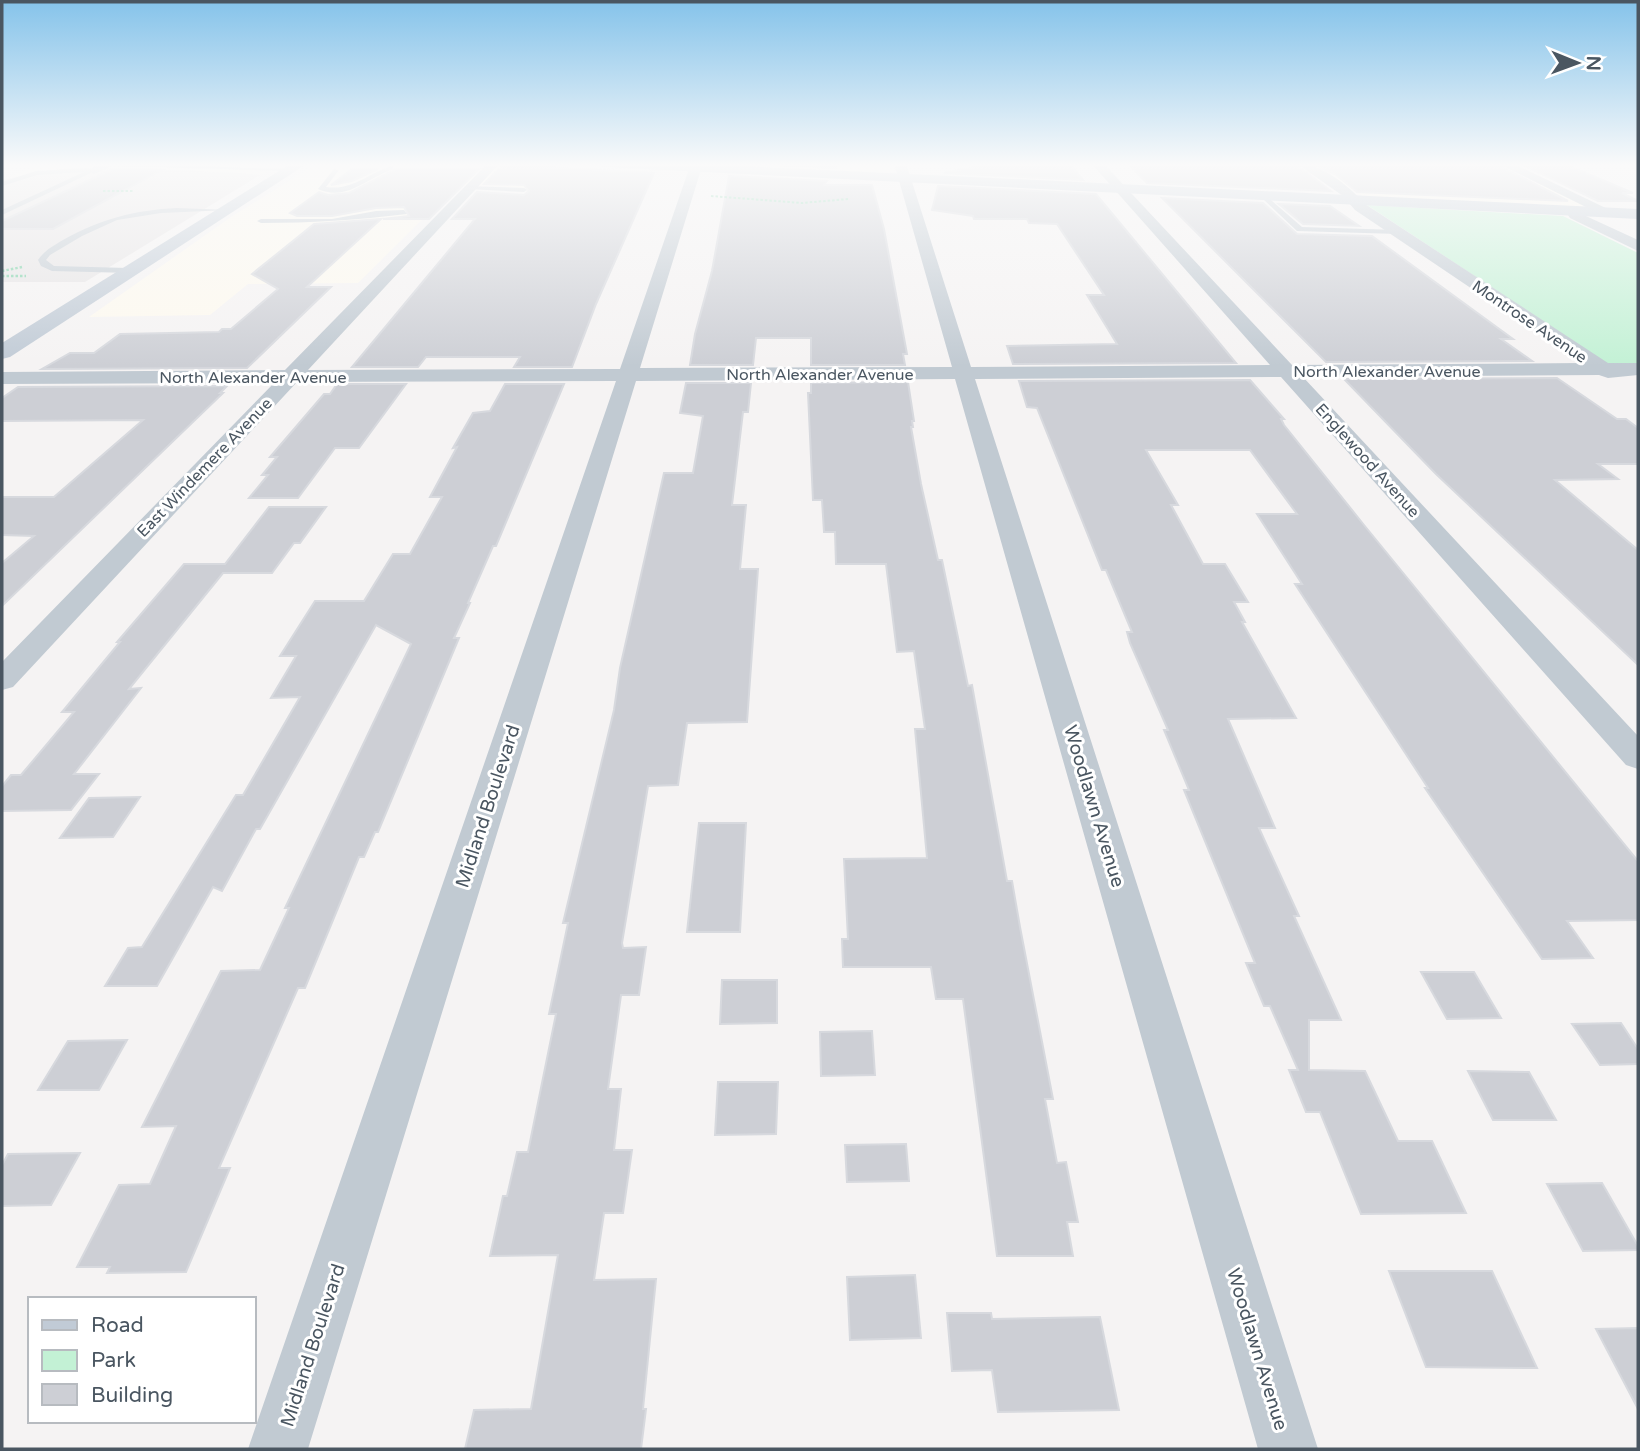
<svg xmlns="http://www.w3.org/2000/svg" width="1640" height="1451" font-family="'Varela Round',sans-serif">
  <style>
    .commercial { fill: #fdf9ef }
    .education { fill: #e6e4e5 }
    .green { fill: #c3f1d5 }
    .building { fill: #cdcfd5; stroke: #d7d9de; stroke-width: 2 }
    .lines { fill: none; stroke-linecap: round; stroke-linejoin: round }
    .path-far1 { stroke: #7ad0a6; stroke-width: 2; stroke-dasharray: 2.5 2; stroke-linecap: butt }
    .path { stroke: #7ad0a6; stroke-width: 2.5; stroke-dasharray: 2.5 2; stroke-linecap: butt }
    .service { fill: #c1cad2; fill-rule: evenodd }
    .minor { fill: #c1cad2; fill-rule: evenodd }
    .secondary { fill: #c1cbd6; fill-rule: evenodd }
    .labels { text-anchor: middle; stroke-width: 6; stroke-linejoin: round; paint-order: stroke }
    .far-street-label { font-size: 16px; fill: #4a5661; stroke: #fff }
    .street-label { font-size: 19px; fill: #4a5661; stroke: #fff }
  </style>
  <rect width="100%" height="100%" fill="#f5f3f3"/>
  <g class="commercial">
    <polygon points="2,163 283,163 260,175 99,166 10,177 42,163"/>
    <polygon points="318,163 508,163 561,166 545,189 458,184 358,283 248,284 210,315 89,317 231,217"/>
    <polygon points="664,163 892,163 894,171 884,174"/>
    <polygon points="1328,175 1542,184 1585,204 1582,207 1364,197"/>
  </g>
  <polygon class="education" points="99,166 239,173 260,175 85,282 2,282 2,180 45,171"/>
  <polygon class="green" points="1367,205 1563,216 1638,253 1638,366 1611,366"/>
  <g class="building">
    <polygon points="729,163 840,163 836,168"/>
    <polygon points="994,163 1069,163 1083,180 944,173"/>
    <polygon points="1294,163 1331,191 1147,183 1128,164"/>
    <polygon points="1310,163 1494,163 1568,201 1357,192 1335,174"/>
    <polygon points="1519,163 1567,165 1633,193 1622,193 1638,201 1598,201"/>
    <polygon points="506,165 654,173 596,304 572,367 514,367 520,357 426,357 418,367 352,367 475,219 452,219 477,192 524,195 529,191 524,185 484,184 498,169"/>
    <polygon points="113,169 162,170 53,229 2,229 2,221"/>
    <polygon points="352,169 378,169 352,181 331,185"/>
    <polygon points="396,169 479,169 429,219 383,219 409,216 404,207 376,208 332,216 297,216 290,213 319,192 328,195 349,193"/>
    <polygon points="729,176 827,181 824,185 872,185 884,229 907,354 903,354 905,365 811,365 811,338 756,338 753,365 690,365 695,334 712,271"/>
    <polygon points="938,186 1096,194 1236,363 1013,364 1007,346 1117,344 1087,295 1104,295 1057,224 1029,223 1027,219 974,219 973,216 932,210"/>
    <polygon points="1162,198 1263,203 1297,234 1372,236 1513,339 1501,339 1532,361 1326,362"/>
    <polygon points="1279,204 1330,206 1359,226 1303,224"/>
    <polygon points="381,219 307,287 331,287 247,368 42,369 70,353 94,353 120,334 219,332 222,329 231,329 278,289 252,274 314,224"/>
    <polygon points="1557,378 1617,419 1626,419 1638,428 1638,464 1598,464 1618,479 1555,480 1638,550 1638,665 1436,474 1344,379"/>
    <polygon points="1250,380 1284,419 1281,419 1284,425 1364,525 1638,861 1638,920 1567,921 1593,958 1542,959 1425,788 1428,788 1295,584 1302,584 1257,514 1297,514 1250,450 1146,450 1178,505 1171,505 1203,564 1225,564 1248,602 1234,602 1245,622 1242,622 1296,718 1228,719 1275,828 1259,828 1299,916 1294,916 1341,1020 1309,1020 1309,1070 1365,1071 1398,1141 1432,1141 1466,1213 1361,1214 1320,1112 1306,1112 1289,1070 1298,1070 1270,1006 1264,1006 1246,963 1255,963 1184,790 1189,790 1164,730 1168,730 1130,643 1127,632 1132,632 1106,570 1102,570 1037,408 1027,407 1019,381"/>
    <polygon points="908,382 914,421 912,421 913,427 911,427 921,484 938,560 942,560 968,686 972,685 1007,881 1012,881 1020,927 1053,1099 1045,1099 1057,1163 1066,1162 1078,1222 1067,1222 1073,1256 997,1256 963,999 936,999 931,967 843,967 842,939 848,939 844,859 927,858 915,729 925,729 914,651 897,652 886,564 836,564 835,532 824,532 822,500 813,500 808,393 811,393 811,383"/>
    <polygon points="686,383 751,383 748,412 743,412 732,505 746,505 740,569 758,569 747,722 687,723 678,785 648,786 622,943 623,948 646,947 639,995 621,995 608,1089 621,1089 614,1150 632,1150 623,1213 604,1213 594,1280 656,1279 643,1409 646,1409 641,1449 465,1449 474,1410 531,1409 558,1255 490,1256 503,1196 507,1196 517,1152 528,1152 556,1014 549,1014 568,923 563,923 614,710 620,668 664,473 693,473 703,416 680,413"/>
    <polygon points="337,384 406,384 359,448 335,448 298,498 249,498 268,475 262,475 277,457 270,457 324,394 330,394"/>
    <polygon points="505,384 564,384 496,546 493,546 468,603 470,603 454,638 459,638 378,832 375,832 364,857 359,857 305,988 298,988 219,1168 230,1168 186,1272 107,1273 110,1267 77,1267 119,1185 150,1184 176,1126 142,1127 221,971 260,970 289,908 285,908 411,644 376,625 260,829 256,829 222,891 213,887 157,986 105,986 128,948 142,947 236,795 243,795 300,697 271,698 296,656 280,656 315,601 364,601 393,554 410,554 442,497 430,497 457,447 453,448 473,413 490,411"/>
    <polygon points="227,386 220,393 223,393 2,606 2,563 34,536 2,535 2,497 54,497 143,420 2,421 2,398 18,387"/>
    <polygon points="269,507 326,507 300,543 294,543 272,573 223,573 129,689 141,688 74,774 99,774 71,810 2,811 2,786 11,775 21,775 74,712 62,712 120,642 117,642 184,564 225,564"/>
    <polygon points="140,797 113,837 60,838 89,798"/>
    <polygon points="699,823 746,823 740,932 687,932"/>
    <polygon points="1421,972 1474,972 1501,1018 1447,1019"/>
    <polygon points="722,980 777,980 777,1023 720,1024"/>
    <polygon points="1621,1023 1638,1049 1638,1064 1600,1065 1572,1024"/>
    <polygon points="872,1031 875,1075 821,1076 820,1032"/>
    <polygon points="127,1040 99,1090 38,1090 68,1041"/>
    <polygon points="1468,1071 1529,1072 1556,1120 1493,1120"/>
    <polygon points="718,1082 778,1082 776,1134 715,1135"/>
    <polygon points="906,1144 909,1181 847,1182 845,1145"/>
    <polygon points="80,1153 51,1205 2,1206 2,1165 8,1154"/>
    <polygon points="1602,1183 1638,1246 1638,1250 1583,1251 1547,1184"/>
    <polygon points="1389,1271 1492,1271 1537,1368 1426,1367"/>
    <polygon points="915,1275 921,1338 850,1340 847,1277"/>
    <polygon points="947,1313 991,1313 992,1319 1100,1317 1119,1410 998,1412 992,1370 952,1371"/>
    <polygon points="1638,1328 1638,1409 1596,1329"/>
  </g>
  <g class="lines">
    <g class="path-far1">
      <polyline points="103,191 134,191"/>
      <polyline points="711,196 802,203 848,199"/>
    </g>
    <g class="path">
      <polyline points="2,271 22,267"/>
      <polyline points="2,276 26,276"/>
    </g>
    <g class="service">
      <polygon points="108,163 287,169 290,171 110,166"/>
      <path d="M392,166L394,169C368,177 347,202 318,189L334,169L339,170L326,187C353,191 368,173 392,166Z"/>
      <polygon points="87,168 97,170 2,215 2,210 84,172 37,175 2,186 2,182 36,171"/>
      <polygon points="467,186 524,188 527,190 524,192 469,189"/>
      <polygon points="1261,195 1265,195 1302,227 1398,230 1402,232 1398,234 1297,231 1261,197"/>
      <path d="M177,208L228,210L161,213L117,220L82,236L50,255L46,260L54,266L128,268L131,273L52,271L41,266L38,260C45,250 53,246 63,240C100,219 135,210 177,208Z"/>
      <path d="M404,210L407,214C358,220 310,223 261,223L257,221L261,219H332L376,211Z"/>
    </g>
    <g class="minor">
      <polygon points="103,163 119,163 94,174 88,170"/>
      <path d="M488,163H500L308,370L620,369L691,163H703L640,368L952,367L894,163H906L971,367L1270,365L1091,163H1103L1292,365L1582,363L1355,210L1343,196L1296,163C1321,163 1349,186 1365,204L1608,363H1638V375L1608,378L1599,375L1303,377L1638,736V769L1626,765L1281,377L975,379L1318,1449H1258L955,379L636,381L308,1449H248L616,381L297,382L13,687L2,690V662L274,383L2,384V372L285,370Z"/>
      <polygon points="1497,163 1512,163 1614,212 1607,216 1602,215"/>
      <polygon points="1575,211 1638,240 1638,251 1570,218 1568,215"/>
    </g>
    <g class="secondary">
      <polygon points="292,163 308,163 10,357 2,359 2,343"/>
      <polygon points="597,163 681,163 1638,209 1638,219 604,167"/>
    </g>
  </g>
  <linearGradient id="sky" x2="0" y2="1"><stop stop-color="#85c3ea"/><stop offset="0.45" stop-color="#fafafa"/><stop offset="1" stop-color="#fafafa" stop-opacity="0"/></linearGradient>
  <rect width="1640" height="366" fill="url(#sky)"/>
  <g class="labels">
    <g class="far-street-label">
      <text transform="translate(1530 321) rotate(34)" y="6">Montrose Avenue</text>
      <text x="1387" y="377">North Alexander Avenue</text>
      <text x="820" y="380">North Alexander Avenue</text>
      <text x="253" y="383">North Alexander Avenue</text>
      <text transform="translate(1368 460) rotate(48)" y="6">Englewood Avenue</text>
      <text transform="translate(204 467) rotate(-46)" y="6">East Windemere Avenue</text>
    </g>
    <g class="street-label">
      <text transform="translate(487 806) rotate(-72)" y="7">Midland Boulevard</text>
      <text transform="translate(1095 806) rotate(73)" y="7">Woodlawn Avenue</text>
      <text transform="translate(312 1345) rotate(-72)" y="7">Midland Boulevard</text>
      <text transform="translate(1258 1349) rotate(73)" y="7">Woodlawn Avenue</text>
    </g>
  </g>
  <rect width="1640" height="1451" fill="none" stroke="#4a5661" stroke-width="7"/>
  <rect x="28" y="1297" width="228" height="126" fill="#ffffff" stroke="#b7bbc0" stroke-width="2"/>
  <rect x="42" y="1320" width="35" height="10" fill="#c1cbd6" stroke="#b7bbc0" stroke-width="2"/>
  <text x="91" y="1332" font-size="21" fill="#4a5661">Road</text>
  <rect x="42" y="1350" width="35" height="21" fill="#c3f1d5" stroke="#b7bbc0" stroke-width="2"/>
  <text x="91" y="1367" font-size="21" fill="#4a5661">Park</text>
  <rect x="42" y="1384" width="35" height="21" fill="#cdcfd5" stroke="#b7bbc0" stroke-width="2"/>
  <text x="91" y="1402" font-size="21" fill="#4a5661">Building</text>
  <g transform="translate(1577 63) rotate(91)" stroke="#ffffff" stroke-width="5" paint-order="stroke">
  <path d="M0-5L12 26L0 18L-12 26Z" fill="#4a5661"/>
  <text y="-10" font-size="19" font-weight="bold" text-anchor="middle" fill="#4a5661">N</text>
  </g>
</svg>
